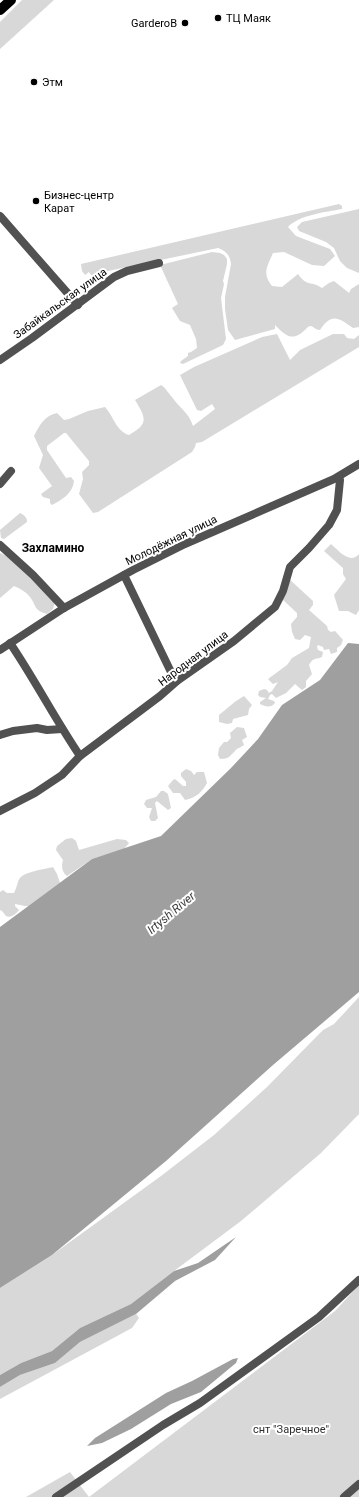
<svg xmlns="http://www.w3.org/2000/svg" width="359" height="1497" font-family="Roboto,sans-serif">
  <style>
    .green { fill: #d8d8d8 }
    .water { fill: #9f9f9f }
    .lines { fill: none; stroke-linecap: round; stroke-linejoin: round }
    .minor { stroke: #515151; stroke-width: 8 }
    .major { stroke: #000; stroke-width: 10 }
    .poi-dot { fill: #000; stroke: #fff; stroke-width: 1.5 }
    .labels { text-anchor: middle; stroke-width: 4; stroke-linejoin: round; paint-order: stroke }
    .poi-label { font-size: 11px; fill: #000; stroke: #fff; text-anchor: start }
    .street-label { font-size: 11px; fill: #000; stroke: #fff }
    .park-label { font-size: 11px; fill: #2f2f2f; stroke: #fff }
    .neighbourhood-label { font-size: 12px; font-weight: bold; fill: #000; stroke: #fff }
    .water-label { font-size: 12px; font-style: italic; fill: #404040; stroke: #fff }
  </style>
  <rect width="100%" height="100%" fill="#fff"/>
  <g class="green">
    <polygon points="22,0 54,0 0,49 0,22"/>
    <path d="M339,204L342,206V209C326,212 299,215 288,227L296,236L330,249L335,256L324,266L312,265L284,252L273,253C267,267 262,273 272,286L282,287L298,274C308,288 311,280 322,288L329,283L334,281L349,293L351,289L359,284V327L353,328C338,317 331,313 320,330C316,330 314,327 311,326C308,326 307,328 305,330C292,342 286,336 275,325V329L235,340L228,330L225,309V297L231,264C230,255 226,251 218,248L108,271L104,273L96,282L89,272L85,275L82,271L81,264Z"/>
    <polygon points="359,209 359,273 347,268 340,261 334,248 326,242 299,231 297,227 302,222"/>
    <polygon points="212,252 220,253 224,255 227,259 227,264 223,281 224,284 221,298 226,339 223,345 183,364 180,363 181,361 188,356 188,353 191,352 197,348 196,339 190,325 180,321 172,308 178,304 160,265"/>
    <path d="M277,334L290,360L300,350L333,334H344L347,338L354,339L359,335V347L202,442L196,443L195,447L192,452L98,512L93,513L79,494L83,479L82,472L89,465V461L66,433H64L47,446V450L66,478L71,477L74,481C73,493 62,500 52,505L50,503V499L43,497L41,494L52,486L39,468L43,455L34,436C39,426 45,415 57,413L64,420L69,419L88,411L105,407C114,417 116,431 129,435C149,424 146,418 135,400L161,385C166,388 168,393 172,397C180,409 188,411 193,426L215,409L212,404L201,411L197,410L180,375L194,367L262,337Z"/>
    <path d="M20,513C24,515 27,517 27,522L4,539L1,538L0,530Z"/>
    <path d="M331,544C338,550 350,565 359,554V610L356,615L348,611H339L334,595L346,579L343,574V568L324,551Z"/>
    <path d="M0,553C21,562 40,586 55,602L53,609L47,614C33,610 37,606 30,597C26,592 21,589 14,586L0,598Z"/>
    <path d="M288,578L313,601V605L309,610L327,626L328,630L331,632L335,631L343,640L341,645L337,648V652L331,654L329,649L324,650L323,647L318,645L317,647L318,650L323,652L322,657C314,660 314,657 309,665L312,674L306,681V687L302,690L295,684L286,693L276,698L272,694L270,695L268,699L274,701L275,703C271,708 266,707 260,704V702L266,698L260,697L258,695L259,691L264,689L267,690L269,693L272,691L278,682L273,684L268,679L287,665L292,658L309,648L311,637L305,635L300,640L295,639L292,632L291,624L297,617V613L282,599Z"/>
    <polygon points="244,696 252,705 249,709 248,715 233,719 232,723 227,724 219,722 219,715 236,701"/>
    <path d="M237,727L244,728L247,737L242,740L244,745C242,747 237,748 235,751C230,756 229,759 220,759L218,755L219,748L224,742H227L231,738L230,733Z"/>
    <path d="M186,769L191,771L194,775L197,772H204L207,783C202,792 196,798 185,800L180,793H173L168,786L173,780L175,779L183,786H186V782L181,776V773Z"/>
    <polygon points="161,791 164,791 168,794 171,808 168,810 157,801 155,803 158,818 155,821 151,821 149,817 152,808 147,808 144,804 146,800 156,797"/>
    <path d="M72,838L76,841L79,850L117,839L126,840L129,843L124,849L92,859L67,876C62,872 61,866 63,860L56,850L57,846L66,839Z"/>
    <path d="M53,867L57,874L60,883L29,906H25L15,904V906L19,910C15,915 11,918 6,916L2,911L0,910V892L3,890L7,893H14C17,888 17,882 20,878C24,872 45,869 53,867Z"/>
    <polygon points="359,997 359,1114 321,1153 241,1221 174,1271 131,1304 80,1328 52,1351 21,1363 0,1375 0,1288 52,1255 161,1176 214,1135 267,1087 323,1030 334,1024"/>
    <polygon points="359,1285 359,1497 26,1497 70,1472 89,1497 335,1311"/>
    <polygon points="136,1314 139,1318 132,1328 0,1399 0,1387 20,1375 55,1363 80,1342"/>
  </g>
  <g class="water">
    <polygon points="348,643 359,644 359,992 273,1065 166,1161 52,1255 0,1288 0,927 92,859 161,836 231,768 258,739 282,705 320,680"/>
    <polygon points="236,1237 215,1260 175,1281 136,1314 80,1342 55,1363 20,1375 0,1387 0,1375 21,1363 52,1351 80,1328 131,1304 174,1271 198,1263"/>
    <polygon points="238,1358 236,1363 201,1392 171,1404 131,1429 102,1443 87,1446 95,1438 166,1393 192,1381 233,1359"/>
  </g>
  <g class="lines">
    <g class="minor">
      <polyline points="0,216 78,305"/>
      <polyline points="0,360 32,338 114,277 127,271 159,263"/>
      <polyline points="0,484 11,471"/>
      <polyline points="0,545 33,575 64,608"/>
      <polyline points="124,575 170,670 177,681"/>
      <path d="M10,643C35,680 55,719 80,756"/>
      <polyline points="0,650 64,608 133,570 185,544 334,479 359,464"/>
      <polyline points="0,735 13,731 37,728 47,730 62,729"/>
      <polyline points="0,811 35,793 62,775 80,756 160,696 177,681 234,641 275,607 283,591 290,567 309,548 329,525 337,510 340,480 339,477"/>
      <polyline points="56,1497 163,1425 200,1403 319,1317 359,1280"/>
      <polyline points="344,1497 359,1484"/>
    </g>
    <polyline class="major" points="0,10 11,0"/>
  </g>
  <g class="poi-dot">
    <circle cx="218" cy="18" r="4"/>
    <circle cx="185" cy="23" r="4"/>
    <circle cx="34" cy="82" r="4"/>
    <circle cx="36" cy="201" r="4"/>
  </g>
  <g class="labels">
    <g class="poi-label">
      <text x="226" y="22">ТЦ Маяк</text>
      <text x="177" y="27" text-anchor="end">GarderoB</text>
      <text x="42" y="86">Этм</text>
      <text x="44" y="199">Бизнес-центр<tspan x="44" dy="13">Карат</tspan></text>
    </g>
    <g class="street-label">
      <text transform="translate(60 303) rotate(-36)" y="4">Забайкальская улица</text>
      <text transform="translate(171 540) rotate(-26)" y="4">Молодёжная улица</text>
      <text transform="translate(193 658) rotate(-37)" y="4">Народная улица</text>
    </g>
    <g class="park-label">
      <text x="291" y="1433">снт "Заречное"</text>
    </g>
    <g class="neighbourhood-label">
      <text x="53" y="552">Захламино</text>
    </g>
    <g class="water-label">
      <text transform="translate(171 913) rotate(-40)" y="4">Irtysh River</text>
    </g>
  </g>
</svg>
